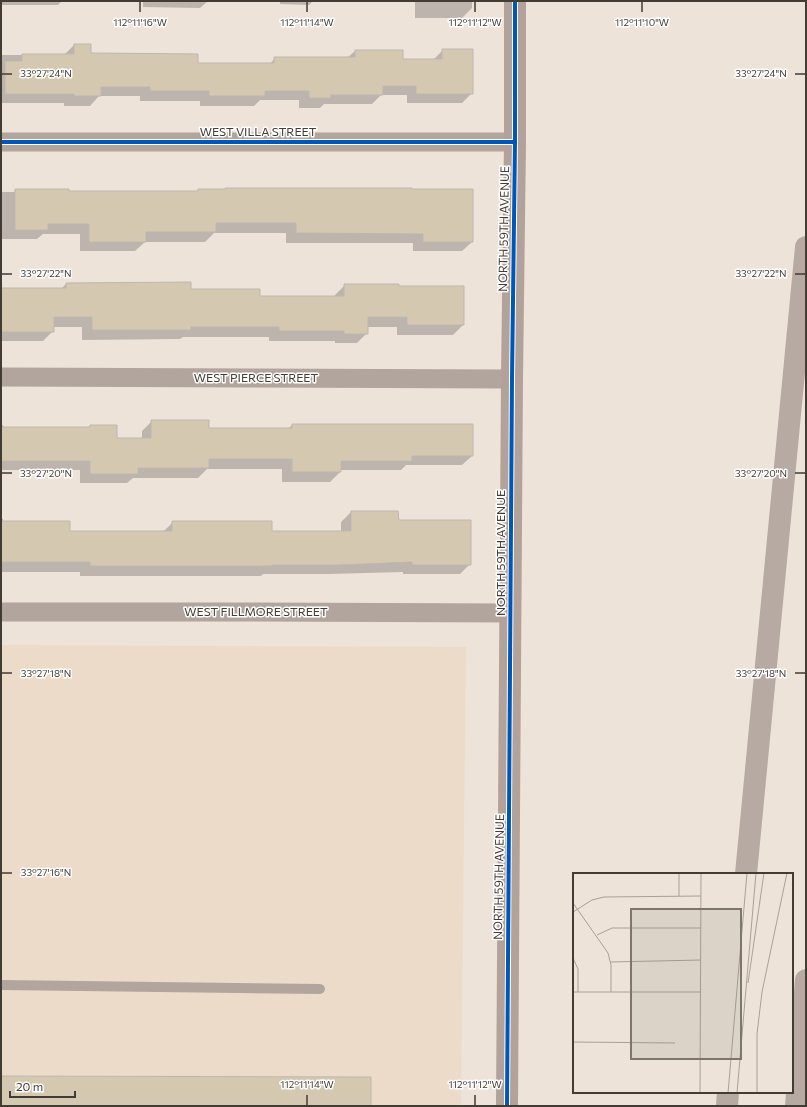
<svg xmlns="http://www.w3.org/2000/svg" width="807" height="1107" font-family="Commissioner,sans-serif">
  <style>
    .built { fill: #eddbca }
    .shadow { fill: #0003 }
    .building { fill: #d5c8b1; stroke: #beb7af }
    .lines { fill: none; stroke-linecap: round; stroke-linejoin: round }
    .lane { stroke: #b2a59e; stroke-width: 10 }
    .street { stroke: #b2a59e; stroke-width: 19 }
    .secondary { stroke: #b2a29a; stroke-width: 22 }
    .highway { stroke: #b7aaa2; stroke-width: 22 }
    .cycleway-casing { stroke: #fff; stroke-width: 6 }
    .cycleway { stroke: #0057b8; stroke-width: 4 }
    .ticks { fill: none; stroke: #433c35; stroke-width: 1.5 }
    .labels { text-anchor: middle; stroke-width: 3; stroke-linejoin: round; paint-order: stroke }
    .street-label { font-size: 12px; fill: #433c35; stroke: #fff }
    .inset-road { fill: none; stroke: #a9a097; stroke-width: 1 }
    .view { fill: #7e766e; fill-opacity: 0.15; stroke: #7e766e; stroke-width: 2 }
    .inset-edge { fill: none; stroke: #433c35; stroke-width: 2 }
    .ticks-label { font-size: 10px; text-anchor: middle; fill: #433c35; stroke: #fff; stroke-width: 3; stroke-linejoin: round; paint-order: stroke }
  </style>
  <rect width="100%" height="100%" fill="#ede3d9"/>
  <polygon class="built" points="1,645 466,647 461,1106 1,1106"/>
  <g class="shadow">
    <polygon points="1,1 208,1 200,8 143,7 143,1 62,1 58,5 1,5"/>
    <polygon points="280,1 313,1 309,5 280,4"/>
    <polygon points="415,1 472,1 472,8 462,18 415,18"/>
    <polygon points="74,45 90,54 197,64 270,64 275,58 347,58 355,51 402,60 433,60 443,50 472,93 462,103 407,103 407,95 381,95 372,104 324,104 320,108 299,108 299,100 260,100 254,106 200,106 200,101 140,101 140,96 99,96 90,106 64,106 64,103 1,103 1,55 64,55"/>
    <polygon points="16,190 68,192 198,192 472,242 462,251 413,251 413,243 286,243 286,233 214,233 205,242 145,242 135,251 80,251 80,234 43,234 37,239 1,239 1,192 14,192"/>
    <polygon points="66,284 190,290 259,297 335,297 335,295 345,285 463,325 453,335 397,335 397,327 367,327 367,333 357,343 335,343 335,341 269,341 269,337 183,337 180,339 82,340 82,327 53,327 53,331 43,341 1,341 1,289 61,289"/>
    <polygon points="152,421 208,429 288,429 292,425 472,456 462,465 406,465 401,470 340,470 340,472 330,482 282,482 282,469 207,469 198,478 133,478 127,483 80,483 80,470 1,470 1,425 3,425 3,428 88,428 90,426 116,439 142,439 142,431"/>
    <polygon points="351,512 398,521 470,564 460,574 403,574 403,572 329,574 263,574 261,576 80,576 80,572 1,572 1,519 3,519 3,522 69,532 163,532 173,522 271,532 341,532 341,522"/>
  </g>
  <g class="building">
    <polygon points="74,44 91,44 91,53 198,54 198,63 274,63 274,57 355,57 355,50 403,50 403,59 442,59 442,49 473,49 473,94 416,94 416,86 383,86 383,95 331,95 331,98 309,98 309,91 265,91 265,96 209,96 209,91 150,91 150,87 101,87 101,96 74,96 74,94 5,94 5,61 22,61 22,54 74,54"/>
    <polygon points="225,188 412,188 412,189 473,189 473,242 423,242 423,234 296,233 296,223 216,223 216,232 146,232 146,242 89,242 89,224 48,224 48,230 15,230 15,189 69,189 69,191 198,191 198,189 225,189"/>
    <polygon points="191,282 191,289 260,289 260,296 344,296 344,284 399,284 399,286 464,286 464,325 407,325 407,317 368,317 368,334 344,334 344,331 279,331 279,327 191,327 191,330 92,330 92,317 54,317 54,332 1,332 1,288 66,288 66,283"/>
    <polygon points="151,420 209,420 209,428 292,428 292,424 473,424 473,456 412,456 412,461 341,461 341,472 292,472 292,459 209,459 209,468 138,468 138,474 90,474 90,461 1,461 1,427 90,427 90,425 117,425 117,438 151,438"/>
    <polygon points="351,511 398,511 399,520 471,520 471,565 412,565 412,562 340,565 272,565 272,566 90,566 90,562 1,562 1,521 70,521 70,531 172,531 172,521 272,521 272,531 351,531"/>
    <polygon points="1,1076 371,1077 371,1106 1,1106"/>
  </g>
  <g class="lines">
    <polyline class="lane" points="1,985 320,989"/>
    <g class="street">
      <polyline points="1,142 515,142"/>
      <polyline points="1,377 512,379"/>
      <polyline points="1,612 227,612 511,613"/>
    </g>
    <polyline class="secondary" points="507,1106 512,379 515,142 515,1"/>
    <g class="highway">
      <polyline points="746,874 806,247"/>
      <polyline points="727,1106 728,1092"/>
      <polyline points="796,1106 806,980"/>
    </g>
    <defs>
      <g id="cycleway">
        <polyline points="1,142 515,142"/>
        <polyline points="507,1106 512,379 515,142 515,1"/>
      </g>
    </defs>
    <use href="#cycleway" class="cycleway-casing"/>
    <use href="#cycleway" class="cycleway"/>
  </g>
  <path class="ticks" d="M140,2V12M307,2V12M475,2V12M642,2V12M2,74H12M795,74H805M2,274H12M795,274H805M2,473H12M795,473H805M2,673H12M795,673H805M2,873H12M307,1095V1105M475,1095V1105"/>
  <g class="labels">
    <g class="street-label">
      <text x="258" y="136">WEST VILLA STREET</text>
      <text transform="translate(504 229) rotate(-89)" y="4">NORTH 59TH AVENUE</text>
      <text x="256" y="382">WEST PIERCE STREET</text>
      <text transform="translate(501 553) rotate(-90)" y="4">NORTH 59TH AVENUE</text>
      <text x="256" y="616">WEST FILLMORE STREET</text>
      <text transform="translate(499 877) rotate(-89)" y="4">NORTH 59TH AVENUE</text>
    </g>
  </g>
  <g transform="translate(573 873)">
    <rect width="220" height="220" fill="#ede3d9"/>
    <path class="inset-road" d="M106,23V0M0,30L35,80L38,92V119M0,39L19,27L31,24L128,23M24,62L39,55H128M0,85L5,96V119M37,89L128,87M175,110L191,0M0,119H128M0,169L102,170M127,220L128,0M155,220L174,0M164,220L183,0M184,220V161L189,119L214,0"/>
    <path class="view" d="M58,36H168V186H58Z"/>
    <rect width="220" height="220" class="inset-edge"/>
  </g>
  <g class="ticks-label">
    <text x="140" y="26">112°11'16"W</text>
    <text x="307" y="26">112°11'14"W</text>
    <text x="475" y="26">112°11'12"W</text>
    <text x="642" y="26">112°11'10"W</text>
    <text x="46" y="77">33°27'24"N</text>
    <text x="761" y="77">33°27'24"N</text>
    <text x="46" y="277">33°27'22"N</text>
    <text x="761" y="277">33°27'22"N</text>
    <text x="46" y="477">33°27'20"N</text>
    <text x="761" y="477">33°27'20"N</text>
    <text x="46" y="677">33°27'18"N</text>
    <text x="761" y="677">33°27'18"N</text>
    <text x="46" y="876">33°27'16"N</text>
    <text x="307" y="1088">112°11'14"W</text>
    <text x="475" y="1088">112°11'12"W</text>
  </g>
  <rect width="807" height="1107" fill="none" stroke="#433c35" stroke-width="4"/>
  <path d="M10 1091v6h65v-6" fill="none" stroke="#433c35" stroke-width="2"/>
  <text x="16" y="1091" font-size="12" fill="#433c35" stroke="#ffffff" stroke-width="3" paint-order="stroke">20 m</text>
</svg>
